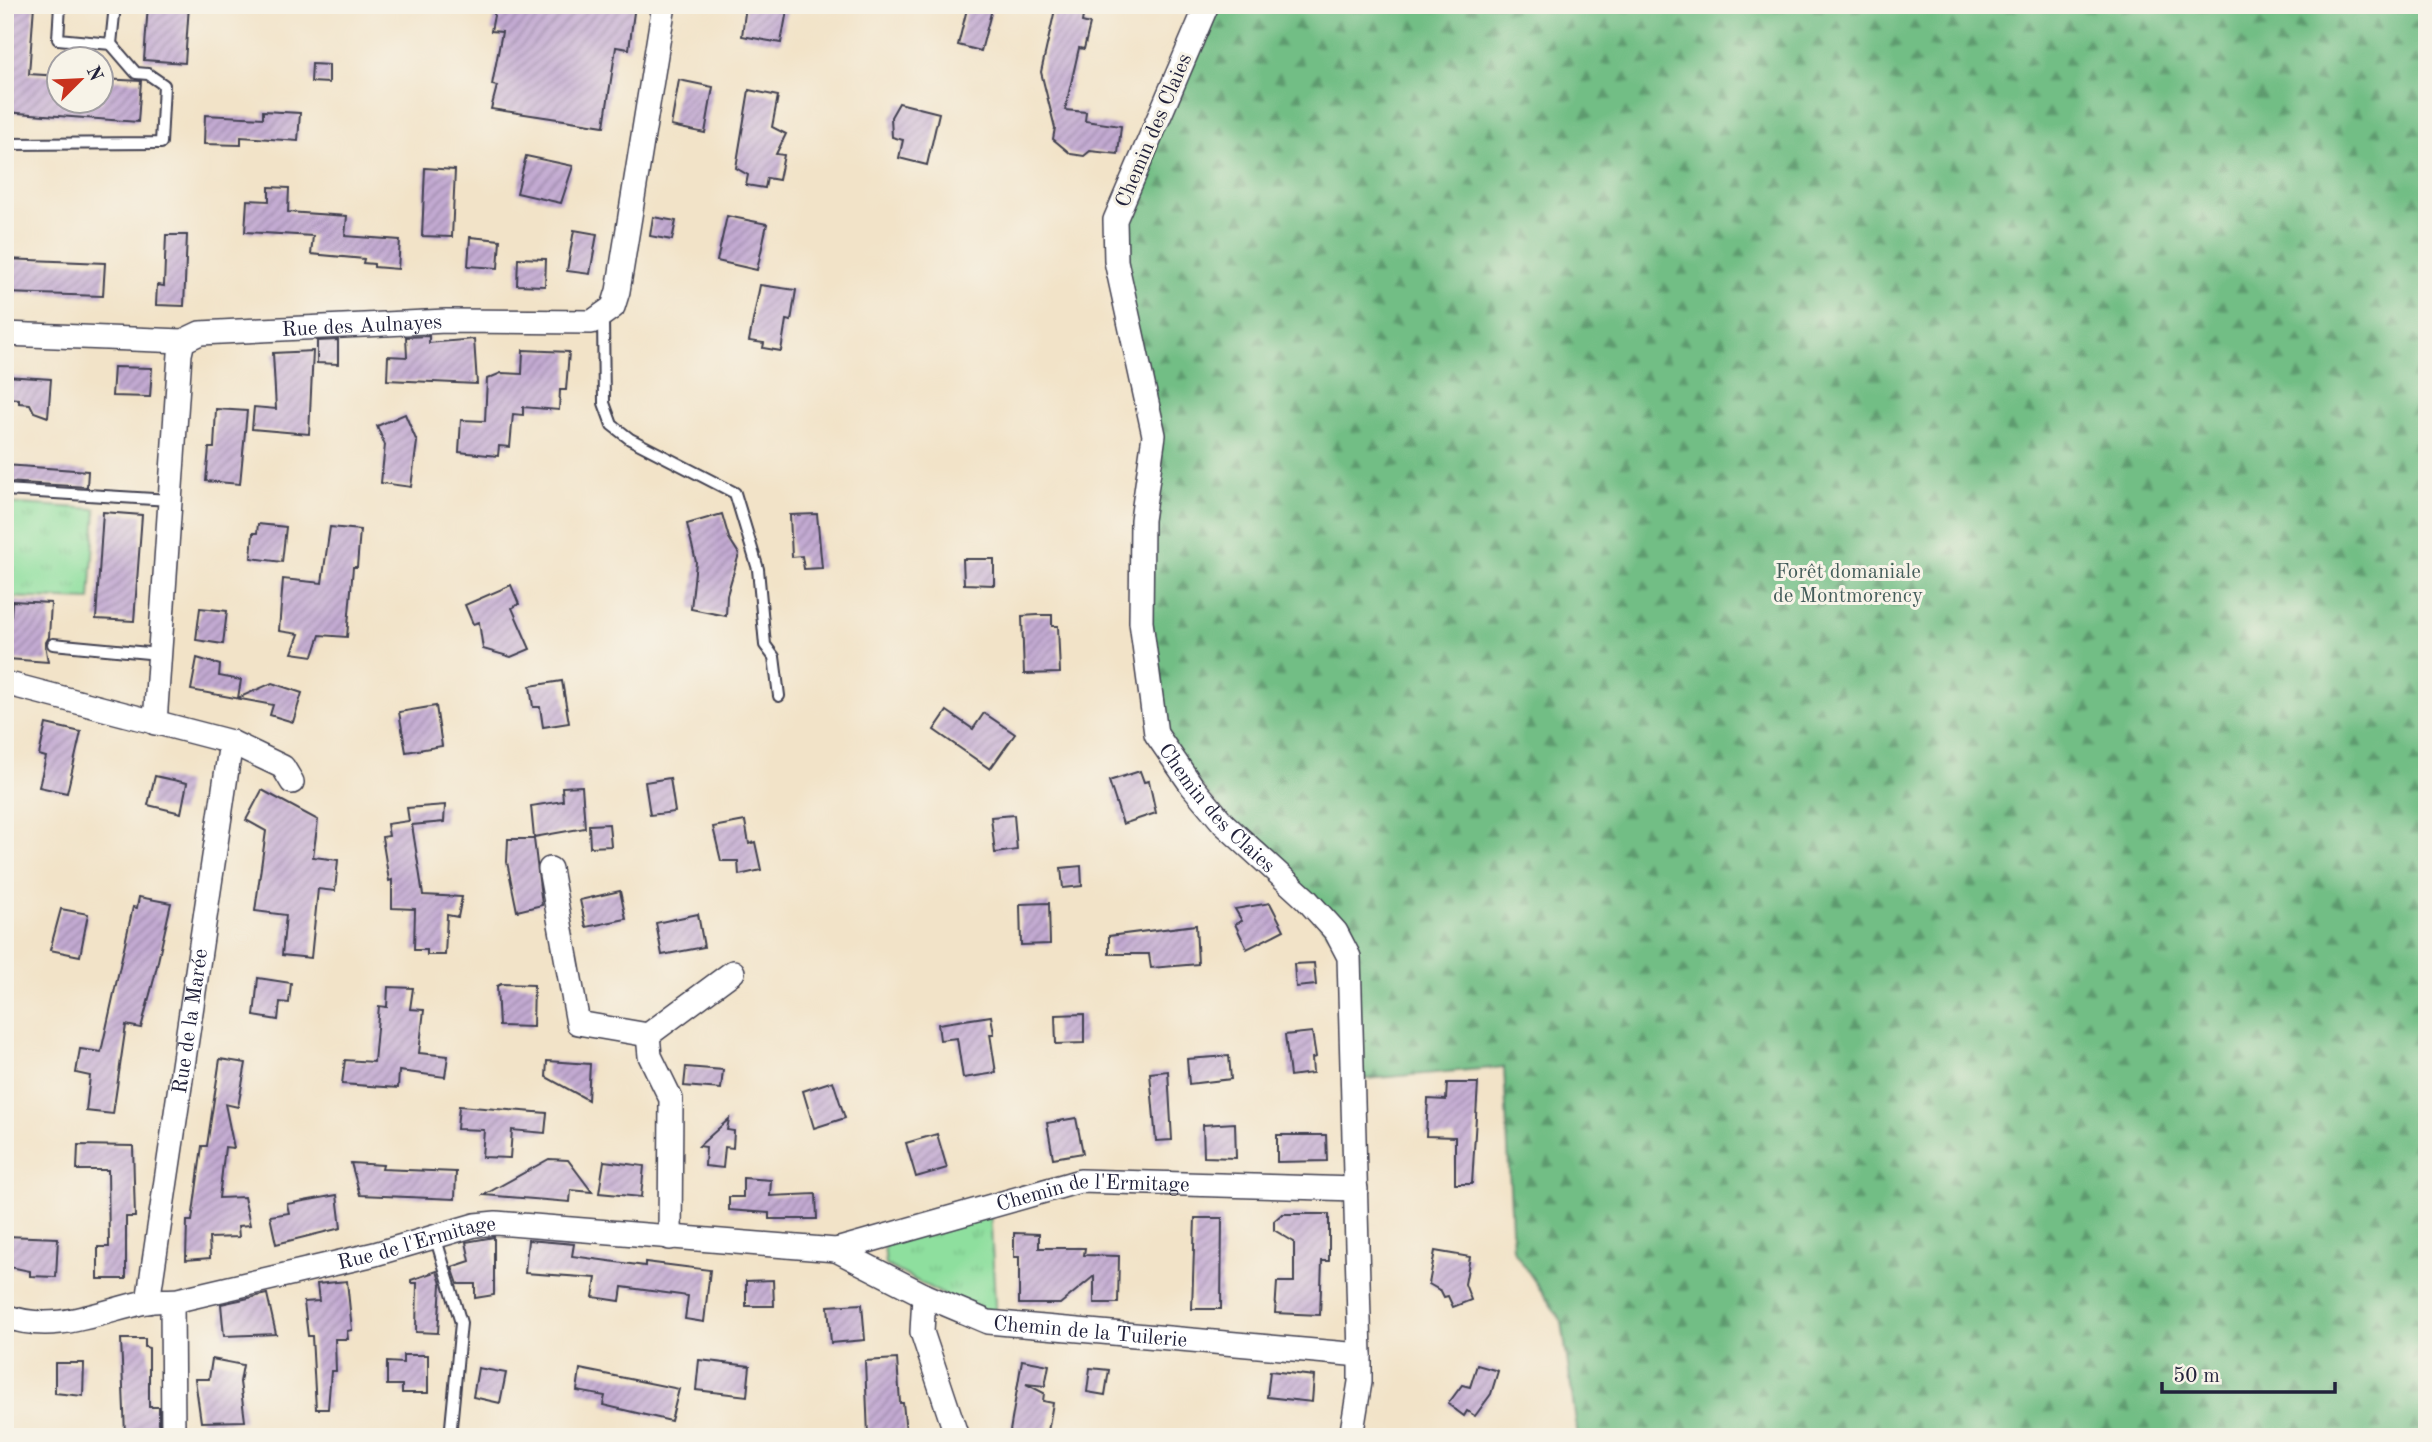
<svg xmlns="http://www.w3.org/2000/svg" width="2432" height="1442" font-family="'Old Standard TT',serif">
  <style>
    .grass { fill: url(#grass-tufts); stroke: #58806c; stroke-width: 2 }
    .forest { fill: url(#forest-firs); stroke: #4a7060; stroke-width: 2 }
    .building { fill: url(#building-hatch) }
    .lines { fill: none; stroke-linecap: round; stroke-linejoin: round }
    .service-casing { stroke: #413f50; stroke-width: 14 }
    .minor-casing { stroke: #413f50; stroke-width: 26 }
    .service { stroke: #fff; stroke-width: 10 }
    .minor { stroke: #fff; stroke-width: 23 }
    .labels { text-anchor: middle; stroke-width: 6; stroke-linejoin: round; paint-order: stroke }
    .street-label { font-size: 21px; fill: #22223b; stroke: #f7f3e8 }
    .park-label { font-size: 21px; fill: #425b59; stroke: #f7f3e8 }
  </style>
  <defs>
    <pattern id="grass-tufts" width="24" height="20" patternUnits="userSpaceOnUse" patternTransform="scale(1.75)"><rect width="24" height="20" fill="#8edf9e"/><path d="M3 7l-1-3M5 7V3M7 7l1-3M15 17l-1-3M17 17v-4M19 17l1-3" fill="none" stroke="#7abf89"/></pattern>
    <pattern id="forest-firs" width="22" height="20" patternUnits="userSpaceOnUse" patternTransform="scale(1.75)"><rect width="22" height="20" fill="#72be85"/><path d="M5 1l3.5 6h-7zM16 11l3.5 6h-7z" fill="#5d9a6e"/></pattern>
    <pattern id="building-hatch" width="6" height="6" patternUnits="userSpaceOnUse" patternTransform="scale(1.75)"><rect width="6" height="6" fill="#c3aad2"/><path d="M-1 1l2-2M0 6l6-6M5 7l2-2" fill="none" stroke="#9e8aac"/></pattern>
  </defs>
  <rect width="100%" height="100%" fill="#f7f3e8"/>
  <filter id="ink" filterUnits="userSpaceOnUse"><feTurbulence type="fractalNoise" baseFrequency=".0143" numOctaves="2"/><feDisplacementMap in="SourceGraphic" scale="14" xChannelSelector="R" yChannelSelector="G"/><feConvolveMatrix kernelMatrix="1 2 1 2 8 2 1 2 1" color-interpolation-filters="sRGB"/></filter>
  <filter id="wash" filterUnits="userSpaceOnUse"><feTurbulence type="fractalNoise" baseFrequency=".00686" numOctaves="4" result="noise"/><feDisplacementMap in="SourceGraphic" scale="28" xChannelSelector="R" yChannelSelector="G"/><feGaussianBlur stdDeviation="1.57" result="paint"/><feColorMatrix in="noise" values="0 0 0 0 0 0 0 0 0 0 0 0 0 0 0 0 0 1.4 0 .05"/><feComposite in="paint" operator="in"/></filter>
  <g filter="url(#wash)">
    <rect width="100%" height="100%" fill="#f2e3c8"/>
    <g class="grass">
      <polygon points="5,503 96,509 90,600 5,597"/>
      <polygon points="990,1207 996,1322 886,1265 884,1245"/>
    </g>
    <polygon class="forest" points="1207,5 2427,5 2427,1437 1578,1437 1562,1322 1513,1249 1504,1067 1355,1080 1349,957 1156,734 1141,622 1153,444 1115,220"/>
    <g id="blocks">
      <g class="building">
        <polygon points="5,5 34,5 29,74 60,76 60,102 102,102 102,79 141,81 138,122 5,112"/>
        <polygon points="148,5 189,5 185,63 144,60"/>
        <polygon points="496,5 635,5 629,49 616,47 604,126 491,109 497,86 492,85 502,32 491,31"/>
        <polygon points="746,5 788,5 781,43 742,36"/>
        <polygon points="968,5 992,9 981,51 958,45"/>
        <polygon points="1056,5 1085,5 1082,22 1090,24 1084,49 1079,48 1065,110 1086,112 1085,121 1121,126 1118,154 1090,151 1084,156 1071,154 1053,139 1055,128 1041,72"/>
        <polygon points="312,64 329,65 329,83 311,82"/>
        <polygon points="679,80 713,87 705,133 671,126"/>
        <polygon points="749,90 778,96 772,127 786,134 776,154 784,155 779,180 767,178 765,188 746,185 748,175 736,168"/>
        <polygon points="899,103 939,113 927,165 899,158 903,140 892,137 891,117"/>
        <polygon points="263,111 300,113 298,141 241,137 241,145 204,144 205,115 263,118"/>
        <polygon points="526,156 573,166 561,203 517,193"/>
        <polygon points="425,168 455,170 452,237 422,236"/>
        <polygon points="269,187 289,188 288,212 347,216 345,236 400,240 398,269 374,267 374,264 363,263 364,259 311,254 313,236 245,232 247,200 269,201"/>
        <polygon points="727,216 767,224 757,270 717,261"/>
        <polygon points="653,217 676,221 672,240 650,236"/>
        <polygon points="574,230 597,234 590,274 567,271"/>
        <polygon points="166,235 187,235 184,306 156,305 157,285 164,286"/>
        <polygon points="470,237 500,240 498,268 468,266"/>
        <polygon points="518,258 546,259 545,286 517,285"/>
        <polygon points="5,259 105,263 103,296 5,293"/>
        <polygon points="760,285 796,290 791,321 786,320 781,351 763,348 764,343 749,341"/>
        <polygon points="429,336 429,343 474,339 477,384 387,380 388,356 407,357 406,337"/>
        <polygon points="338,340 338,364 317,363 317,341"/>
        <polygon points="523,350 569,352 566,390 560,390 559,410 523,407 523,415 513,414 510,447 499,446 498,456 459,452 461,420 485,421 487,379 501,373 522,374"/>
        <polygon points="313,351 309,434 252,429 254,407 276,409 273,353"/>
        <polygon points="114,367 152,368 150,397 112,396"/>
        <polygon points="5,376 51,379 48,417 34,412 30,404 19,403 19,399 5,398"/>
        <polygon points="216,409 247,411 240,484 206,481 209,448 214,448"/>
        <polygon points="405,414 417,442 411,487 381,483 385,445 377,426"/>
        <polygon points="5,465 88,471 87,487 5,482"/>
        <polygon points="103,512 142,515 134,621 96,619"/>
        <polygon points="722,514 729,538 739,554 727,595 726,616 691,609 696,562 687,524"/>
        <polygon points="817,514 822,568 804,569 802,556 792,557 790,515"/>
        <polygon points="258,524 286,527 282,562 251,558 253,533 257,533"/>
        <polygon points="330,527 360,530 357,567 353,567 347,637 320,635 313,656 292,653 299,634 279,631 283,579 322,583"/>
        <polygon points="963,559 994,559 994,585 964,584"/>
        <polygon points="511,585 519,604 512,608 530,649 511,657 483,649 479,622 473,624 465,605"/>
        <polygon points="12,601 51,603 49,637 45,644 48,662 8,659"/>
        <polygon points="200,608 227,611 223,644 196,640"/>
        <polygon points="1038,615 1052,615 1052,626 1058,626 1060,673 1024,674 1022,616"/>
        <polygon points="197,658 220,665 219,676 241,680 238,698 272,683 302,693 293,722 270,715 273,705 191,690"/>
        <polygon points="562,681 569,723 543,727 540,707 533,707 530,686"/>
        <polygon points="436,706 442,746 406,752 399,712"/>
        <polygon points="947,711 973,729 984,713 1015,734 990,769 934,730"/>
        <polygon points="46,724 81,732 67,793 39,787 46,757 39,755"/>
        <polygon points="1140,771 1144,782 1149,781 1156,813 1123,824 1109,781"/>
        <polygon points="155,776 187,783 181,813 148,805"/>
        <polygon points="670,778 675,812 650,815 645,782"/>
        <polygon points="582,786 585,828 534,837 531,806 563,801 562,787"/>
        <polygon points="262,790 318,820 313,857 338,860 335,891 318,889 311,958 282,955 286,915 255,911 266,831 246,820"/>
        <polygon points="445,805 444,822 412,825 423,895 462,897 458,917 447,915 445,955 427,955 427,950 414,950 415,909 392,908 392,880 389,881 382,837 389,836 387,824 409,821 407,808"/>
        <polygon points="1014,815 1017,850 995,853 991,817"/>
        <polygon points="745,821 749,844 755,842 761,870 739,875 738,861 721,861 713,827"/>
        <polygon points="609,824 611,846 590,847 589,825"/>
        <polygon points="508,839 534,839 542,905 517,911 507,862"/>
        <polygon points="1081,866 1082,886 1063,888 1061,868"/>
        <polygon points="620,891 626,919 586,927 580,900"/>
        <polygon points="139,897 171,903 154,979 141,1028 126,1025 113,1114 86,1111 90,1076 76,1073 80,1049 101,1052 133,907 137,908"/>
        <polygon points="1049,903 1050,944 1021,945 1020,904"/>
        <polygon points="1270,903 1284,930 1247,949 1235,924 1242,921 1235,909"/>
        <polygon points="61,909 88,914 80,956 50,950"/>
        <polygon points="698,914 704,947 662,955 656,923"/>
        <polygon points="1196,925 1198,964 1151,968 1149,954 1109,954 1109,936"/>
        <polygon points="1314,963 1316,985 1296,987 1294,964"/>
        <polygon points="258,978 291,983 289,1003 280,1002 278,1020 254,1016"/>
        <polygon points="501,984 534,985 533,1027 499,1026 497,986"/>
        <polygon points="388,987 413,988 410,1009 424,1010 419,1053 448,1056 445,1077 399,1071 398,1088 342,1084 345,1060 374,1062 379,1006 387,1007"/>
        <polygon points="1084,1014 1084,1043 1056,1044 1055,1015"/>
        <polygon points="991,1016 994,1034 990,1034 996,1073 963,1078 957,1038 940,1040 938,1024"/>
        <polygon points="1312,1032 1316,1057 1312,1058 1313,1073 1290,1076 1285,1035"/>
        <polygon points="1229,1056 1231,1079 1189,1084 1187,1059"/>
        <polygon points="220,1059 246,1063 238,1107 225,1104 234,1148 225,1147 219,1198 244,1197 250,1225 238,1226 239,1237 209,1238 210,1258 186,1260 187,1221 192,1221 202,1146 207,1146"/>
        <polygon points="547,1061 590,1064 588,1100 546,1077"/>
        <polygon points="686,1067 723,1070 721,1089 684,1086"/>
        <polygon points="1168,1071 1172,1140 1156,1141 1150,1073"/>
        <polygon points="833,1081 845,1118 814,1128 803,1091"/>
        <polygon points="1447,1083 1478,1083 1472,1184 1455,1184 1455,1137 1426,1136 1428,1099 1446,1100"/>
        <polygon points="459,1106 547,1113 545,1133 512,1130 510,1158 482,1157 484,1130 457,1129"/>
        <polygon points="1076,1118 1083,1153 1053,1158 1047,1123"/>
        <polygon points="729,1119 727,1130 734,1131 733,1148 725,1147 723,1168 705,1166 706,1147 699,1146"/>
        <polygon points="1235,1123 1236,1158 1204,1157 1203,1125"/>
        <polygon points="937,1134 947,1168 916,1177 906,1143"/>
        <polygon points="1277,1135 1326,1135 1327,1161 1277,1162"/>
        <polygon points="78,1145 133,1146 135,1217 126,1217 126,1279 98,1279 98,1247 109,1247 108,1170 77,1170"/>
        <polygon points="549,1159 568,1160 592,1192 571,1190 570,1202 484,1195"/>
        <polygon points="604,1161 644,1166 641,1197 599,1193"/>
        <polygon points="351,1163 383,1165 382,1169 456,1172 455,1199 360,1195"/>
        <polygon points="743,1178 771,1180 770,1196 816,1194 817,1219 769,1219 769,1213 729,1210 729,1197 743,1197"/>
        <polygon points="337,1195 341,1228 276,1244 270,1216 289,1213 287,1204"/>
        <polygon points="1282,1214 1329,1214 1329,1261 1322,1261 1320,1315 1275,1313 1277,1282 1294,1282 1294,1242 1274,1230 1274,1221"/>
        <polygon points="1195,1218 1222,1218 1221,1309 1192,1309"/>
        <polygon points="1014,1233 1039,1234 1039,1248 1085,1248 1084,1255 1119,1256 1118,1303 1094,1303 1094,1276 1060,1304 1019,1304 1019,1257 1014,1257"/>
        <polygon points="5,1236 58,1238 56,1277 30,1276 30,1271 5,1266"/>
        <polygon points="494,1237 494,1295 475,1298 475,1284 458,1284 452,1267 470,1261 466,1242"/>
        <polygon points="528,1240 574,1244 572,1256 645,1266 645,1262 710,1270 704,1322 685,1319 688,1296 622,1287 620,1301 593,1297 596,1278 525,1273"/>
        <polygon points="1435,1251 1470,1257 1465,1284 1471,1300 1453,1307 1448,1296 1444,1297 1441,1291 1429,1284"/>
        <polygon points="437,1271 441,1284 438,1333 416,1332 417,1283 411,1283 411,1280"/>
        <polygon points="773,1280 774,1306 746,1306 746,1281"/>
        <polygon points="347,1281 352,1330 347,1331 348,1339 335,1339 336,1371 331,1371 328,1409 316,1409 312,1336 308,1336 304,1302 319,1301 317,1284"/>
        <polygon points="267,1294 276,1334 224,1336 221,1304"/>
        <polygon points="862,1304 865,1340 831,1343 828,1306"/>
        <polygon points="121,1339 145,1339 145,1347 149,1348 149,1407 159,1407 159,1433 125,1434"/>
        <polygon points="403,1355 428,1355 428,1393 402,1393 402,1385 387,1385 387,1362 403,1363"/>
        <polygon points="212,1359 243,1365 240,1382 245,1421 201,1422 195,1379 209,1379"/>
        <polygon points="897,1359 900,1403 903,1403 906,1432 868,1436 865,1361"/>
        <polygon points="699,1360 750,1366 747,1396 696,1390"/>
        <polygon points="1022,1360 1049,1365 1045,1386 1026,1384 1044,1393 1043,1401 1053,1403 1047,1437 1009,1437"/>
        <polygon points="55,1363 84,1363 83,1396 55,1393"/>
        <polygon points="1477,1365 1498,1371 1491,1394 1475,1416 1467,1411 1464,1416 1448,1404 1462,1385 1470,1387"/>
        <polygon points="478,1368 506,1373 500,1403 473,1397"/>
        <polygon points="1090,1368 1109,1370 1105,1395 1087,1392"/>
        <polygon points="580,1369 679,1389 671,1421 603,1405 605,1396 577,1391"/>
        <polygon points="1270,1371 1314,1376 1312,1402 1267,1397"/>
      </g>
    </g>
  </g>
  <g filter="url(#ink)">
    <use href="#blocks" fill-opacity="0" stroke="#413f50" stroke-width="2"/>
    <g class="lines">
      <defs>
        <g id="service">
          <polyline points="60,5 58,39 111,44 115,5"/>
          <polyline points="5,144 161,143 164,85 148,74 136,73 111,44"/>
          <polyline points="603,318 604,403 612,425 630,439 735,493 758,569 765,645 774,657 779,696"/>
          <polyline points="5,490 170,500"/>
          <polyline points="53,644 159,654"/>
          <polyline points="435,1236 461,1323 450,1437"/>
        </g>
        <g id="minor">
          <path id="s1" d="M1207,5L1115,220L1116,261L1154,435L1142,520L1141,622L1156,734L1192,786L1224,824L1306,899L1336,932L1349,957L1360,1355V1382L1351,1437"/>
          <polyline points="5,334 183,341"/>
          <polyline points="5,683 231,742 283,767 292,782"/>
          <path id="s2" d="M155,723L180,354L183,341L200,333L446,321L592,322L613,307L618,291L664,5"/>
          <polyline points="550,869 578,1023 648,1035"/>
          <polyline points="670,1238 671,1099 650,1056 648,1035 733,972"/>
          <path id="s3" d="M836,1250L924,1295L988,1322L1360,1355"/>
          <polyline points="924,1295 922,1332 957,1437"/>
          <polyline points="172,1301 173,1437"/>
          <path id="s4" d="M148,1302L231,742"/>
          <path id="s5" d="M5,1316C53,1334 97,1313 145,1302C155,1300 167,1301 178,1300L375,1254L475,1225L496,1223L836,1250L1080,1181L1356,1189"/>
        </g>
      </defs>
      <use href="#service" class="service-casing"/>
      <use href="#minor" class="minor-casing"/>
      <use href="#service" class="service"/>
      <use href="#minor" class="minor"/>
    </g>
  </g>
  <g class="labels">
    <g class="street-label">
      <text transform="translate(1153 130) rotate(-67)" y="7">Chemin des Claies</text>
      <text dy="7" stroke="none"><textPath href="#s2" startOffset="564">Rue des Aulnayes</textPath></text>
      <text dy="7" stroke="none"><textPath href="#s1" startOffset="850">Chemin des Claies</textPath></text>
      <text dy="7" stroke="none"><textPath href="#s4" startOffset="284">Rue de la Marée</textPath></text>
      <text dy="7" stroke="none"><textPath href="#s5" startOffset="1110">Chemin de l'Ermitage</textPath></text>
      <text dy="7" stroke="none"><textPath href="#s5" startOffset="422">Rue de l'Ermitage</textPath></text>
      <text dy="7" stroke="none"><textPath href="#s3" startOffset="271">Chemin de la Tuilerie</textPath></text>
    </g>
    <g class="park-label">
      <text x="1848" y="578">Forêt domaniale<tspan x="1848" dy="24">de Montmorency</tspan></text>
    </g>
  </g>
  <rect width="2432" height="1442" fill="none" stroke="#f7f3e8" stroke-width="28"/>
  <g transform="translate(80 80) rotate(66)"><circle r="33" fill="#f7f3e8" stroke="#a29fa3" stroke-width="2"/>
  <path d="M0-5L12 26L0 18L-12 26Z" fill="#c8321e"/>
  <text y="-10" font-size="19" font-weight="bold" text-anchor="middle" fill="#22223b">N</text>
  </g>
  <path d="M2162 1382v10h173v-10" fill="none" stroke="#22223b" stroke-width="3.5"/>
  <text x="2173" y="1382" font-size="21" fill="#22223b" stroke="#f7f3e8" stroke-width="5" paint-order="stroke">50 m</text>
</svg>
